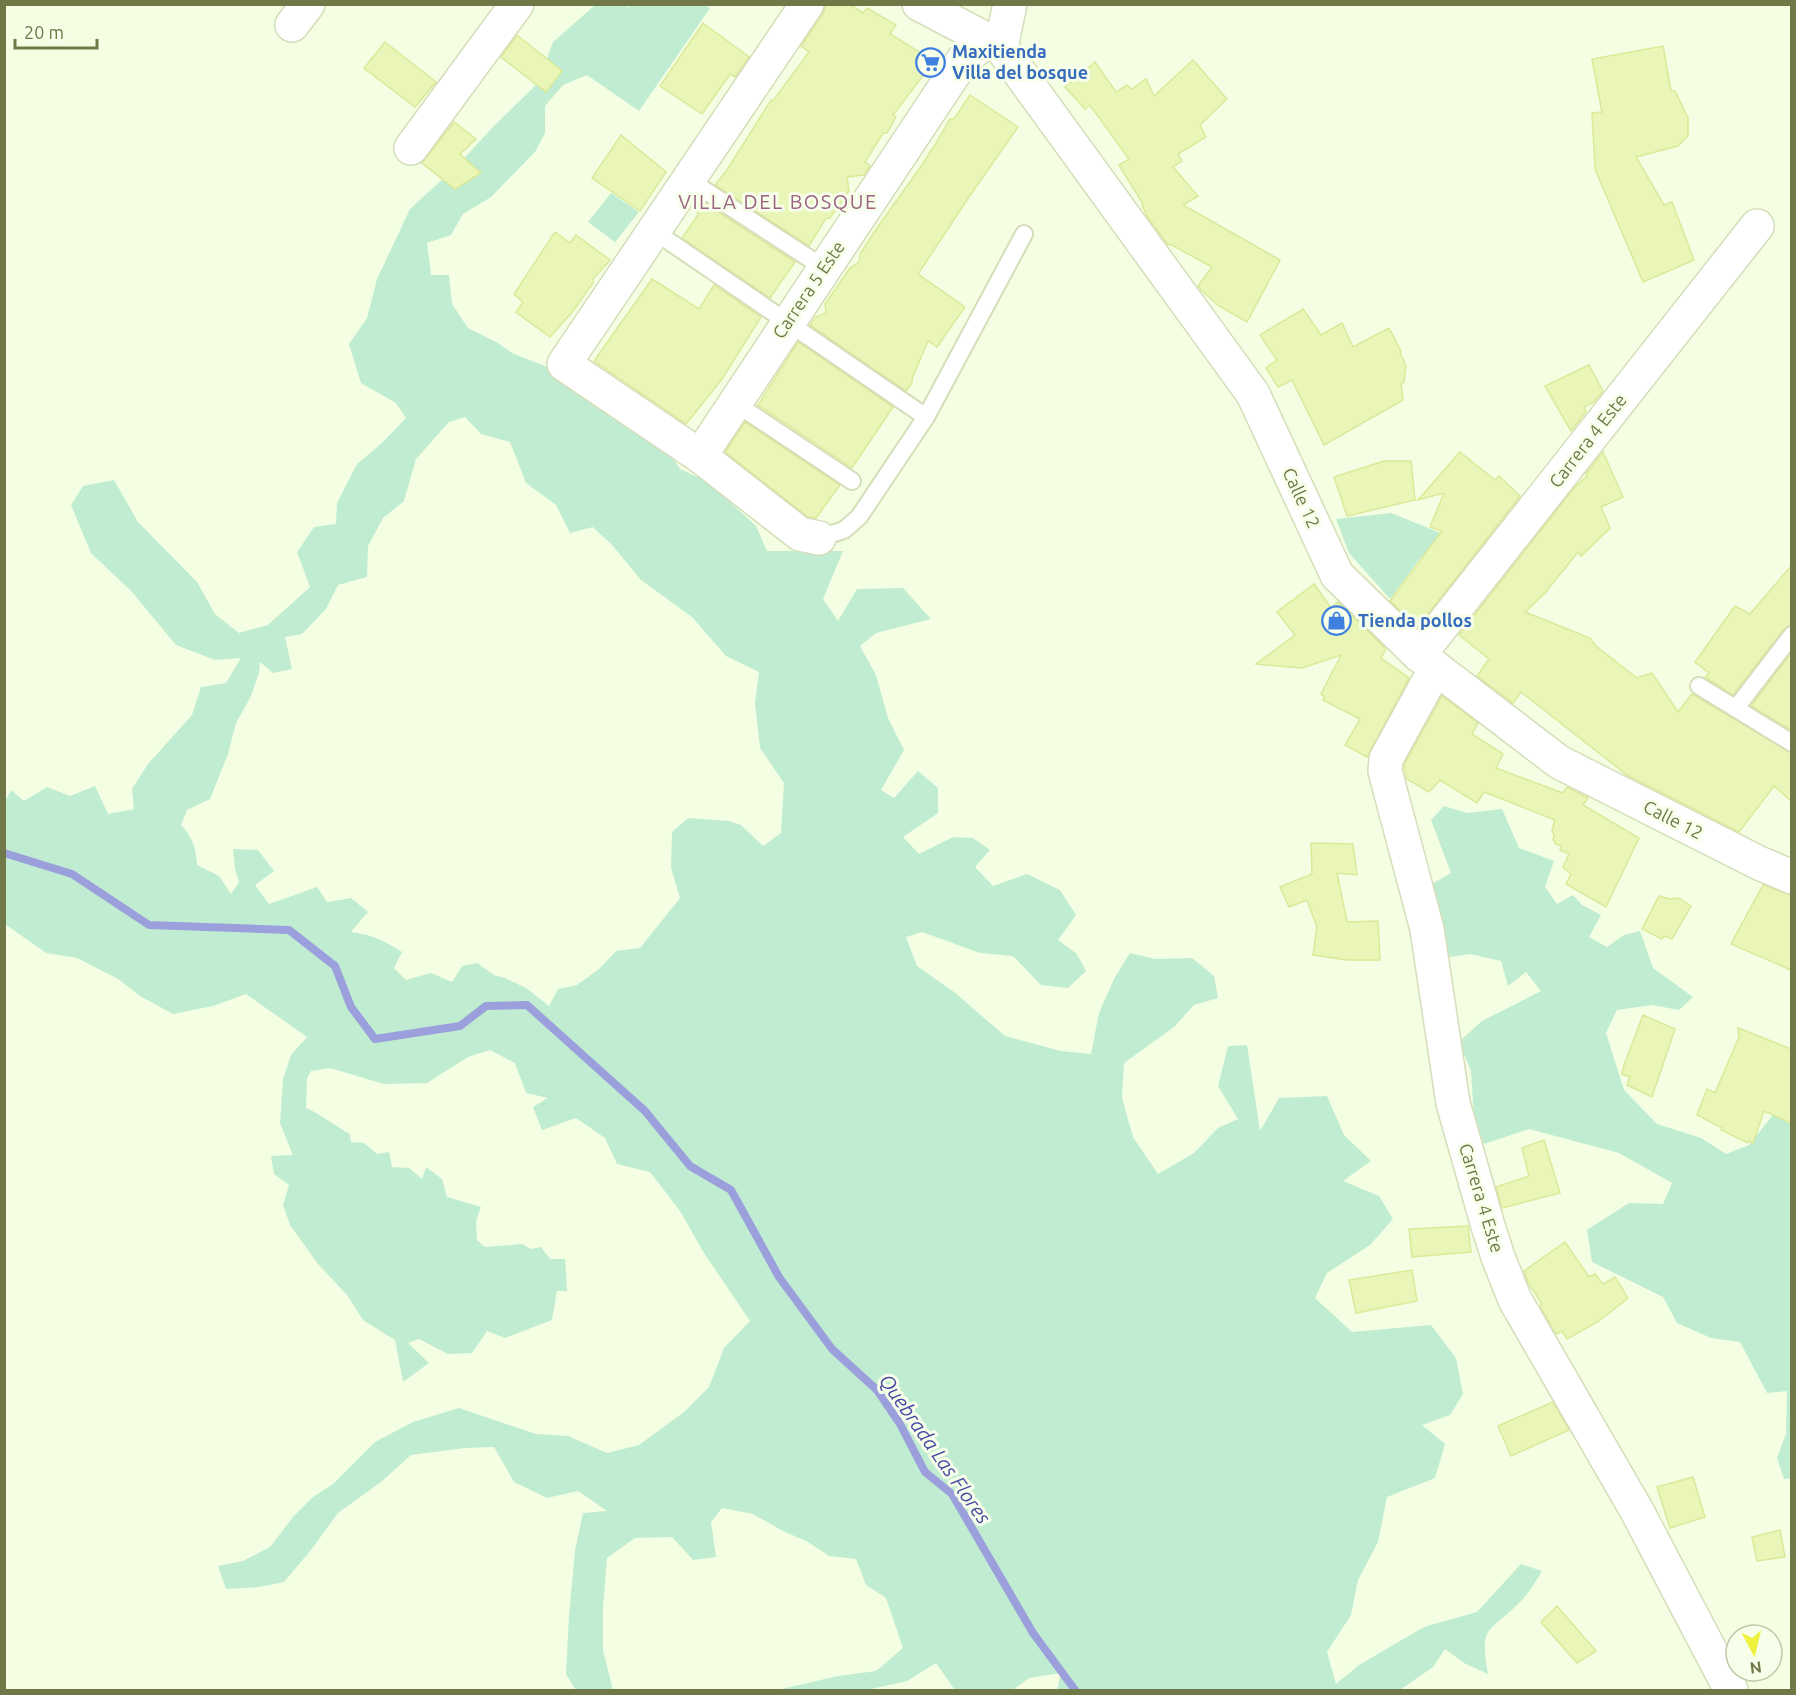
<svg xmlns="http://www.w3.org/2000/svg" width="1796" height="1695" font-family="Ubuntu,sans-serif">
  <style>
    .green { fill: #c0edd1; fill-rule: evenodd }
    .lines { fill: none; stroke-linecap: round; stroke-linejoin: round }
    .stream { stroke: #9b9fdc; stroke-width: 8 }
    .building { fill: #eaf6b8; stroke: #dbe998; stroke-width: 1.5 }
    .lane-casing { stroke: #d5deb9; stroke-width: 20 }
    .street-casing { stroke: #d5deb9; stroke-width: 36 }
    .lane { stroke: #fff; stroke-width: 16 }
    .street { stroke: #fff; stroke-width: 33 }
    .labels { text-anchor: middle; stroke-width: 6; stroke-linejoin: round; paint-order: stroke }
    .shop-label { font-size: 18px; font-weight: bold; fill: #366cbe; stroke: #f7ffeb; text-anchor: start }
    .street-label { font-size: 18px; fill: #717847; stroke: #f7ffeb }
    .neighbourhood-label { font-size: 20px; letter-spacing: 1.5px; fill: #9c6282; stroke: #f7ffeb }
    .water-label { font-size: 20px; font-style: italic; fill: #474ba3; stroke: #f7ffeb }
  </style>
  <rect width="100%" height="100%" fill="#f3fee3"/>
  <g class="green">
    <path d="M630,4L705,5L710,8L639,111L587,75L563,85L545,106V133L535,152L491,197L463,214L451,235L427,243L431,275H449L452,304L468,328L498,343L512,353L560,372L573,392L606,410L630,430L662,440L680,469L708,482L756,526L767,551H843L823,599L838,621L857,589L903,588L931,619L876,633L860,646L876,675L888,718L904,750L881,790L894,798L918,771L938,788V813L903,837L919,854L953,837L973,838L990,850L975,867L993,886L1027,874L1060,890L1076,915L1058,940L1077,954L1086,971L1068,988L1041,985L1013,956L980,953L922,932L906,937L917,966L954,992L1005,1036L1061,1051L1091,1054L1099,1013L1115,977L1130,953L1155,959L1192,958L1214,976L1218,998L1194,1005L1174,1027L1124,1063L1122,1098L1133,1137L1158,1174L1194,1153L1218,1128L1238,1119L1218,1086L1228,1046L1247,1045L1260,1131L1279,1098L1327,1096L1344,1135L1371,1161L1343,1181L1379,1196L1393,1219L1370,1245L1327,1273L1315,1298L1352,1332L1431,1325L1456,1358L1463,1394L1450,1415L1422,1425L1445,1444L1435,1478L1387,1497L1378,1542L1358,1580L1351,1615L1327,1652L1336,1684L1359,1665L1424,1627L1477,1612L1521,1564L1542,1571C1536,1581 1529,1593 1521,1601C1489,1634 1479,1623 1488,1674L1464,1663L1445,1649L1433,1667L1400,1690H1057L1061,1673L1029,1678L1013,1690H955L936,1663L907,1681L867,1690H777L838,1676L876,1671L903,1648L886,1598L866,1585L856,1559L829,1556L808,1542L783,1531L753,1514L722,1508L711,1522L716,1557L693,1560L672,1537L635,1538L607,1558L603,1607V1650L613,1690H576L566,1674L569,1616L575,1551L583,1513L607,1511L578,1491L547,1498L514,1482L494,1447L465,1448L411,1455L381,1482L338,1513L311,1550L284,1582L259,1587L226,1589L218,1566L243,1561L270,1547L293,1517L313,1497L333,1484L375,1442L413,1422L459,1408L536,1434L568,1436L607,1453L639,1445L684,1412L709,1387L724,1348L750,1321L704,1253L680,1211L650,1172L617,1164L605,1138L576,1118L542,1130L533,1107L548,1098L526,1093L515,1063L490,1050L468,1057L427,1083L384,1084L330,1068L311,1071L307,1078L306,1108C323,1115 334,1126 350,1134L351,1142L364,1143L377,1154L389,1152L392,1167L409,1168L422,1179L426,1167L442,1179L447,1197L481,1207L476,1221L477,1240L485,1247L522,1244L531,1249L541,1247L550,1259H565L567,1291H557L552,1320L505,1338L487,1331L472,1353L448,1354L419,1339L408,1343L429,1363L403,1382L395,1340L363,1320L347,1295L318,1264L290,1225L283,1205L289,1185L274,1174L271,1156L293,1155L280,1123L283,1079L291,1055L307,1037L246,994L213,1006L173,1014L140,996L118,979L77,958L46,953L5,924L4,804L11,790L24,801L47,787L70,796L95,786L108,814L134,809L132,789L148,764L192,715L201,687L226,683L241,658L215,660L176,645L132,592L91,553L71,505L83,486L114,480L138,522L197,582L215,614L239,633L268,625L310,587L297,552L314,527L336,524L337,503L357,464L382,443L406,418L396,403L361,383L349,344L367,318L377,279L410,209L457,166L493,127L538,83L553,42L595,5H626L627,8ZM465,417L481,434L510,442L526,483L556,505L570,533L593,527L612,545L641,580L692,617L726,656L759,672L755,703L760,748L784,783L781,833L763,846L741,825L729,821L688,818L672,832L671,868L680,898L640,948L616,951L599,969L577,985L558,989L549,1006L526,988L505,978L494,975L477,963L462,966L452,982L431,973L406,980L394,968L402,952C383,940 373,935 351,932L368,912L351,898L327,902L317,887L269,904L255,885L274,871L258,850L233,849L235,869L239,882L231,894L219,876L197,865C196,848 193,838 181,825L187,810L210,799L228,754L236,723L251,696L259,673L260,662L273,673L292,669L285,637L302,634L326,609L338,585L367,577L368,546L383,518L404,501L416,459L449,422Z"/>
    <polygon points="611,193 639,212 615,242 588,222"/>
    <polygon points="1391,513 1458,540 1438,568 1421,557 1390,599 1349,553 1336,519"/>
    <polygon points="1444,806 1467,813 1502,809 1519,848 1554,861 1545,887 1557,904 1573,895 1582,905 1601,915 1589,937 1607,947 1624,935 1640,931 1653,968 1693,997 1679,1010 1652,1005 1617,1010 1606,1033 1624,1090 1657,1124 1701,1138 1726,1154 1749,1145 1772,1116 1791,1106 1791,1478 1784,1479 1777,1458 1786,1434 1787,1391 1767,1393 1740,1342 1711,1338 1677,1323 1663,1297 1592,1262 1587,1230 1629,1203 1663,1204 1672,1183 1619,1153 1529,1129 1484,1144 1474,1119 1471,1071 1459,1042 1482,1021 1541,991 1526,972 1508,986 1501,961 1470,954 1436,959 1423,889 1451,873 1431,820"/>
  </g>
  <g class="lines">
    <polyline class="stream" points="4,853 72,874 149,925 289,930 335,966 351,1007 375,1039 460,1026 486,1006 527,1005 645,1111 690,1166 731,1190 779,1277 832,1349 877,1390 900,1424 925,1472 952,1494 1033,1633 1075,1690"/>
  </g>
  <g class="building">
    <polygon points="826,4 849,4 863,13 867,8 896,25 890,34 934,61 893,115 896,117 887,133 883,133 865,162 870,166 864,175 847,177 849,191 830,218 826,218 809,246 715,185 727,170 771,100 773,101 809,52 801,46 823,14"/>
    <polygon points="703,23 749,57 735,77 730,74 702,114 660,86"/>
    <polygon points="517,35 562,71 546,92 501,57"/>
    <polygon points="385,42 436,82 415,107 364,68"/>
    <polygon points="1663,46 1671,91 1675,91 1688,118 1688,136 1678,146 1636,157 1664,205 1672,202 1694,260 1643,282 1595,169 1592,113 1602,112 1592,59"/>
    <polygon points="1193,60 1227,99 1200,125 1206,137 1178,154 1182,161 1173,167 1198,196 1183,205 1280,260 1247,322 1219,306 1202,291 1198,286 1212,267 1170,244 1168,245 1147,216 1142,205 1143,204 1119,165 1129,159 1090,105 1085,109 1065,87 1095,62 1116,92 1127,85 1132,89 1146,79 1154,96"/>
    <polygon points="970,95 1018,127 969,197 918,274 965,307 937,347 928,341 912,379 912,383 906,391 810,325 816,317 826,313 825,304 850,268 859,262 860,254 877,228 922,165 931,150 932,150 950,119 954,119"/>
    <polygon points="454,122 476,139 460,154 481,173 455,189 422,163"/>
    <polygon points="621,135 666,172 640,211 592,178"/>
    <polygon points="703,202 795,262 770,298 682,238 698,215 697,211"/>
    <polygon points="555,232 570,243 576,235 610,260 593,279 593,283 573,311 550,337 516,312 523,302 514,294"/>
    <polygon points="652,279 699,309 714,285 761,317 722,379 686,424 594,361"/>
    <polygon points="1303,309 1321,335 1342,323 1353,347 1389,328 1401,351 1400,352 1406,366 1404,382 1401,384 1403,400 1324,445 1292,380 1278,387 1266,368 1277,360 1260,335"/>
    <polygon points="798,342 893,407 852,468 758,405"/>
    <polygon points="1589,365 1603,391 1594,402 1584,407 1586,412 1571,431 1545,386"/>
    <polygon points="745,422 840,485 816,518 808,517 725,452"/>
    <polygon points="1460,452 1495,480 1499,476 1520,496 1418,627 1390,601 1442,531 1430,527 1444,493 1418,500"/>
    <polygon points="1603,452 1623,497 1601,507 1610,528 1581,556 1578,552 1545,593 1525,612 1590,638 1596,646 1637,678 1652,673 1678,712 1692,694 1791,753 1791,801 1774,786 1739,832 1627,775 1521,692 1513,703 1477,676 1489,659 1459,635 1574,488 1587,476 1586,474"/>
    <polygon points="1384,461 1411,461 1415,500 1347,516 1334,477"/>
    <polygon points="1791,566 1791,625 1784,629 1733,695 1705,677 1709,673 1695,662 1735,606 1750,614"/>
    <polygon points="1314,584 1331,608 1338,602 1386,649 1381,658 1409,678 1367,757 1345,745 1360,719 1323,700 1325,697 1321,694 1341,655 1302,668 1256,664 1295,635 1277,612"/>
    <polygon points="1791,653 1791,730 1751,706"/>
    <polygon points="1442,696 1478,723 1472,734 1503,754 1496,768 1563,793 1567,787 1576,792 1588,798 1583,805 1639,838 1606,907 1566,884 1571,874 1563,867 1569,854 1560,850 1561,846 1555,844 1555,841 1553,840 1554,836 1552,830 1555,820 1484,792 1477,803 1440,780 1429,792 1407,779 1404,765"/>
    <polygon points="1311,843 1353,844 1357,875 1337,873 1347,922 1378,921 1380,960 1347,960 1313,955 1317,927 1307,900 1289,907 1280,887 1312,874"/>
    <polygon points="1763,885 1791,895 1791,970 1731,944"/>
    <polygon points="1659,896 1669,899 1679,898 1691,906 1672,939 1664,936 1662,939 1642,929"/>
    <polygon points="1643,1015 1675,1029 1652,1097 1627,1085 1630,1077 1622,1074 1623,1068"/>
    <polygon points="1738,1028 1791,1049 1791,1123 1764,1111 1753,1143 1749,1141 1748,1143 1721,1130 1722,1128 1697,1115 1707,1089 1715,1093 1739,1037"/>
    <polygon points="1544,1140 1560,1193 1502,1208 1496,1187 1529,1176 1522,1148"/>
    <polygon points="1468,1226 1471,1252 1412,1257 1409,1229"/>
    <polygon points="1565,1242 1589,1277 1595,1274 1603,1284 1615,1277 1628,1298 1599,1321 1567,1339 1562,1331 1556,1334 1540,1306 1542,1304 1528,1282 1524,1271"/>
    <polygon points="1412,1270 1417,1301 1356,1313 1349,1280"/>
    <polygon points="1553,1402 1569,1430 1511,1456 1498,1426"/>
    <polygon points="1693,1477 1705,1517 1670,1528 1657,1487"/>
    <polygon points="1780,1530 1785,1557 1757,1561 1752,1537"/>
    <polygon points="1557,1606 1596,1651 1577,1663 1541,1622"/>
  </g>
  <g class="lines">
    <defs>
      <g id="lane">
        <polyline points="689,180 824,268"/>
        <polyline points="654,231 926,417"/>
        <polyline points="735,403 852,481"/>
        <polyline points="819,538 844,530 859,517 926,417 1024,234"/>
        <polyline points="1699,686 1792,743"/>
        <polyline points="1736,708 1792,635"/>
      </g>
      <g id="street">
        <polyline points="807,4 564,364 700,456 800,534 819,538"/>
        <polyline points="919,4 1001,47 1253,394 1337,575 1419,655 1559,762 1759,863 1792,877"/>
        <polyline points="292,25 308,4"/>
        <polyline points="1001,47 1010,4"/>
        <polyline points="411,148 517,4"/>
        <polyline points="700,456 963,60 986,41"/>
        <polyline points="1419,655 1757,226"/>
        <polyline points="1436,668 1386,759 1385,771 1427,929 1453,1103 1488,1226 1498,1257 1515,1300 1637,1511 1731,1690"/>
      </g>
    </defs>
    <use href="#lane" class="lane-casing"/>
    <use href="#street" class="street-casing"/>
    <use href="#lane" class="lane"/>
    <use href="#street" class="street"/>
  </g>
  <defs>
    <symbol id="supermarket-ring" viewBox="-11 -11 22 22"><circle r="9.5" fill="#f7ffeb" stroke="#3f7fe0" stroke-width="1.5"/><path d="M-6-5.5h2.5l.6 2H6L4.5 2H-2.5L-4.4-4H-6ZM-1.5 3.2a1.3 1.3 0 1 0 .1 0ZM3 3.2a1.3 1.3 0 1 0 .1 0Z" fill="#3f7fe0"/></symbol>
    <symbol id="shop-ring" viewBox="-11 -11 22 22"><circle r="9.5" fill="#f7ffeb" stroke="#3f7fe0" stroke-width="1.5"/><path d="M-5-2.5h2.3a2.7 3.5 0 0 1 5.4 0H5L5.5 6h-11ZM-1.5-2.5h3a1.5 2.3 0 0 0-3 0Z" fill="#3f7fe0"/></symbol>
  </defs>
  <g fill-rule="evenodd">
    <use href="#supermarket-ring" x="914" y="46" width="33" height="33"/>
    <use href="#shop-ring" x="1320" y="604" width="33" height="33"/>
  </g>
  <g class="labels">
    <g class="shop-label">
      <text x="952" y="58">Maxitienda<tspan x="952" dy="21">Villa del bosque</tspan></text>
      <text x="1358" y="627">Tienda pollos</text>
    </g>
    <g class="street-label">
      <text transform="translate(809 290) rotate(-56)" y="6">Carrera 5 Este</text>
      <text transform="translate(1588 441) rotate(-52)" y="6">Carrera 4 Este</text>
      <text transform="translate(1301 498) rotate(65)" y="6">Calle 12</text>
      <text transform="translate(1673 820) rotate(27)" y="6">Calle 12</text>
      <text transform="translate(1481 1198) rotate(73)" y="6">Carrera 4 Este</text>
    </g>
    <g class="neighbourhood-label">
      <text x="778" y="209">VILLA DEL BOSQUE</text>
    </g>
    <g class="water-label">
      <text transform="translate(935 1449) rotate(55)" y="7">Quebrada Las Flores</text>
    </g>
  </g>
  <rect width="1796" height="1695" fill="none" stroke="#717847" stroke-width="12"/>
  <g transform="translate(1754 1653) rotate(173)"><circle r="28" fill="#f7ffeb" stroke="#c1c9a9" stroke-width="1.5"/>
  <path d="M0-4.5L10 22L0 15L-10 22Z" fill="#eff13f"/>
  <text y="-9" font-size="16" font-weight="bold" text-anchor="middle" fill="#717847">N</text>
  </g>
  <path d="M15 39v9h82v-9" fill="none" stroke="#717847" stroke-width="3"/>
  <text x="24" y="39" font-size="18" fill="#717847" stroke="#f7ffeb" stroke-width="4.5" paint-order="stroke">20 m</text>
</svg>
